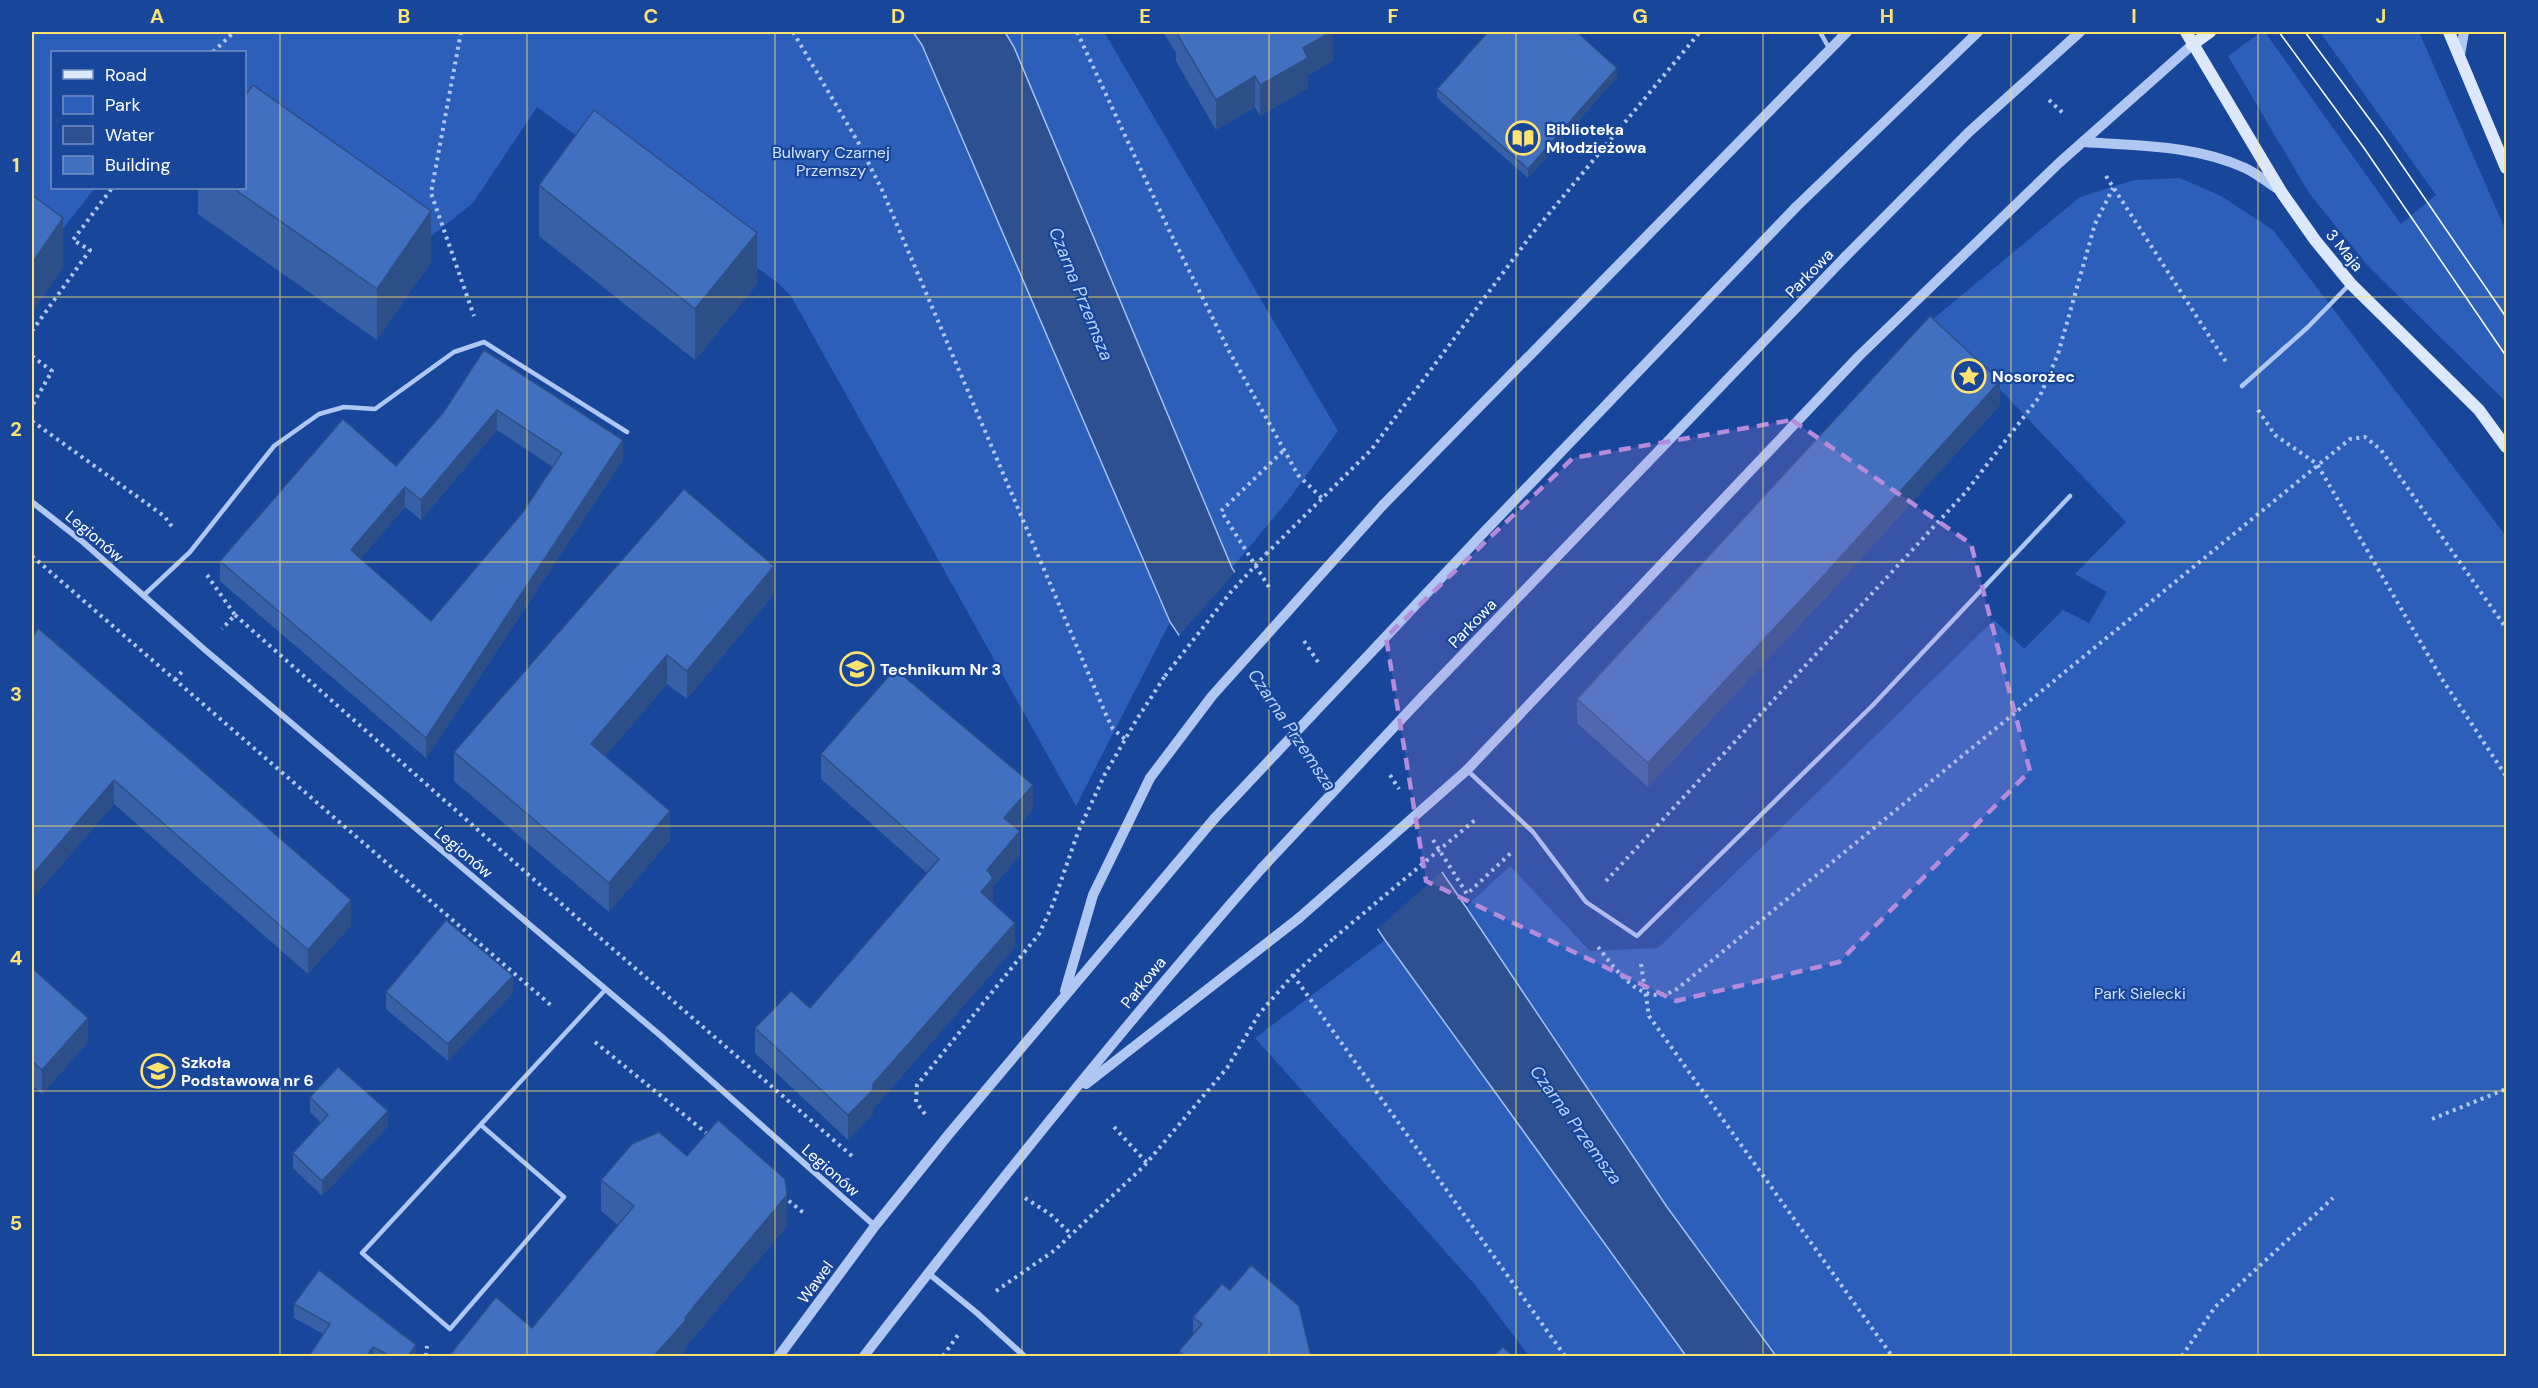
<svg xmlns="http://www.w3.org/2000/svg" width="2538" height="1388" font-family="'DM Sans',sans-serif">
  <style>
    .green { fill: #2c5fb9 }
    .water { fill: #2f5090; stroke: #a2c1f4; stroke-width: 1.5 }
    .pier { fill: #18469b }
    .lines { fill: none; stroke-linecap: round; stroke-linejoin: round }
    .path { stroke: #afc7f2; stroke-width: 4; stroke-dasharray: 3 4.5; stroke-linecap: butt }
    .service { stroke: #afc7f2; stroke-width: 4.5 }
    .minor { stroke: #afc7f2; stroke-width: 6 }
    .tertiary { stroke: #afc7f2; stroke-width: 10 }
    .secondary { stroke: #dee8fc; stroke-width: 12 }
    .tram { stroke: #fff; stroke-width: 1.5 }
    .path-bridge { stroke: #afc7f2; stroke-width: 4; stroke-dasharray: 3 4.5; stroke-linecap: butt }
    .tertiary-bridge { stroke: #afc7f2; stroke-width: 10 }
    .wall { fill: #3860a6; fill-rule: evenodd }
    .shaded-wall { fill: #2e4e87 }
    .building { fill: #4170c1; stroke: #2e4e87; stroke-width: 1.5; fill-rule: evenodd }
    .marked { fill: #b68bdc; fill-opacity: 0.2; stroke: #b68bdc; stroke-width: 4.5; stroke-dasharray: 12 8; stroke-linejoin: round }
    .grid { fill: none; stroke: #ffe270; stroke-width: 1.5; stroke-opacity: 0.55 }
    .labels { text-anchor: middle; stroke-width: 4.5; stroke-linejoin: round; paint-order: stroke }
    .poi-label { font-size: 16px; font-weight: bold; fill: #fff; stroke: #18469b; text-anchor: start }
    .park-label { font-size: 16px; fill: #d7e4fc; stroke: #18469b }
    .street-label { font-size: 16px; fill: #fff; stroke: #18469b }
    .water-label { font-size: 18px; font-style: italic; fill: #bcd2f8; stroke: #18469b }
    .neatline { fill: none; stroke: #ffe270; stroke-width: 2 }
    .grid-label { font-size: 20px; text-anchor: middle; font-weight: bold; fill: #ffe270 }
  </style>
  <rect width="100%" height="100%" fill="#18469b"/>
  <g class="green">
    <polygon points="32,32 913,32 922,45 1170,622 1076,806 791,296 778,283 537,107 473,203 425,241 245,119 244,52 52,52 52,188 95,188 51,244 32,231"/>
    <polygon points="1005,32 1104,32 1338,431 1290,498 1232,568 1014,47"/>
    <polygon points="2261,32 2265,32 2401,224 2436,195 2320,32 2419,32 2506,231 2506,402 2368,266 2309,193 2228,56"/>
    <polygon points="2180,178 2221,196 2273,230 2506,536 2506,1356 1776,1356 1667,1207 1466,907 1510,866 1590,951 1658,948 1994,620 2024,649 2063,610 2089,623 2107,592 2075,574 2126,522 1933,319 2080,197 2134,180"/>
    <polygon points="1385,940 1686,1356 1529,1356 1476,1286 1255,1038"/>
  </g>
  <polygon class="water" points="913,32 1005,32 1014,47 1232,568 1466,907 1667,1207 1776,1356 1686,1356 1385,940 1170,622 922,45"/>
  <polygon class="pier" points="1237,570 1444,870 1375,931 1177,638"/>
  <g class="lines">
    <g class="path">
      <polyline points="461,32 431,193 474,316"/>
      <polyline points="793,32 858,142 883,192 1107,717 1113,729 1125,739"/>
      <polyline points="1077,32 1169,230 1229,351 1298,475 1323,499"/>
      <polyline points="213,52 234,32"/>
      <polyline points="2049,100 2065,115"/>
      <polyline points="2106,176 2226,362"/>
      <polyline points="32,331 90,250 73,240 112,188"/>
      <polyline points="32,356 52,371 32,406"/>
      <polyline points="2258,410 2275,435 2317,464 2442,679 2506,776"/>
      <polyline points="32,421 164,516 173,528"/>
      <polyline points="1266,554 1371,450 1532,234 1700,32"/>
      <polyline points="32,556 553,1007"/>
      <polyline points="207,575 235,615 222,629"/>
      <polyline points="1269,587 1221,511 1285,449"/>
      <polyline points="235,615 591,930 852,1156"/>
      <polyline points="1304,641 1318,662"/>
      <polyline points="175,680 184,669"/>
      <polyline points="1390,775 1399,789"/>
      <polyline points="1433,840 1467,894 1513,851"/>
      <polyline points="1606,881 1965,493 2040,396 2058,354 2095,224 2113,188"/>
      <path d="M1598,947C1616,970 1643,1010 1677,989L2350,439L2365,437L2381,450L2506,628"/>
      <polyline points="1641,964 1649,1016 1892,1356"/>
      <polyline points="1293,975 1565,1356"/>
      <polyline points="595,1042 710,1136"/>
      <polyline points="925,1114 916,1102 917,1085 1039,934 1053,904 1078,832 1105,774 1137,719 1165,676"/>
      <polyline points="2432,1119 2506,1089"/>
      <polyline points="1114,1127 1147,1163"/>
      <polyline points="783,1196 806,1215"/>
      <polyline points="1025,1198 1050,1214 1072,1235"/>
      <polyline points="996,1291 1055,1250 1144,1166 1227,1068 1259,1014 1293,975 1334,938"/>
      <polyline points="426,1356 427,1346"/>
      <polyline points="943,1356 958,1335"/>
      <polyline points="2182,1356 2215,1307 2333,1198"/>
    </g>
    <g class="service">
      <polyline points="1820,32 1829,48"/>
      <polyline points="2242,386 2308,327 2349,285"/>
      <polyline points="144,595 190,552 274,446 319,414 344,407 375,409 454,352 484,342 627,432"/>
      <polyline points="1468,771 1533,832 1586,902 1637,936 1873,705 2070,496"/>
      <polyline points="481,1125 564,1197 450,1329 362,1253 606,989"/>
    </g>
    <g class="minor">
      <polyline points="32,502 83,542 204,649 661,1036 875,1226"/>
      <polyline points="928,1273 977,1313 1024,1356"/>
    </g>
    <g class="tertiary">
      <polyline points="2460,55 2464,32"/>
      <path d="M2084,142C2138,146 2195,145 2245,168C2258,174 2269,184 2281,191"/>
      <polyline points="1383,505 1847,32"/>
      <polyline points="1378,645 1486,530 1796,207"/>
      <polyline points="1423,696 1846,256"/>
      <polyline points="1467,770 1859,356 2059,163 2192,45"/>
      <polyline points="1065,991 1093,895 1150,778"/>
      <polyline points="1086,1084 1299,918"/>
      <polyline points="779,1356 875,1226 949,1134 1214,819"/>
      <path d="M864,1356C992,1190 1123,1026 1262,868"/>
    </g>
    <g class="secondary">
      <polyline points="2186,32 2282,193 2315,240 2351,284 2479,410 2506,447"/>
      <polyline points="2449,32 2506,168"/>
      <polyline points="2192,45 2210,32"/>
    </g>
    <g class="tram">
      <polyline points="2279,32 2364,148 2506,356"/>
      <polyline points="2305,32 2382,136 2506,317"/>
    </g>
    <g class="path-bridge">
      <polyline points="1165,676 1230,593 1266,554"/>
      <polyline points="1334,938 1475,820"/>
    </g>
    <g class="tertiary-bridge">
      <polyline points="1796,207 1978,32"/>
      <polyline points="1846,256 1969,132 2080,32"/>
      <polyline points="1150,778 1212,696 1383,505"/>
      <polyline points="1214,819 1378,645"/>
      <polyline points="1262,868 1423,696"/>
      <polyline points="1299,918 1467,770"/>
    </g>
  </g>
  <g class="wall">
    <polygon points="1163,32 1333,32 1333,61 1308,75 1308,88 1260,116 1255,107 1216,130 1176,61 1176,53"/>
    <polygon points="1617,77 1528,178 1437,98 1437,89"/>
    <polygon points="539,185 757,284 695,360 539,236"/>
    <polygon points="198,188 244,188 431,262 377,340 198,214"/>
    <path d="M484,350L623,460L426,758L220,581V561L396,466L443,413ZM497,430L553,467L523,512L431,621L360,559L405,507L421,520Z"/>
    <polygon points="2000,405 1826,597 1648,787 1577,723 1577,699"/>
    <polygon points="774,594 687,699 667,684 605,756 670,840 609,912 454,781 454,752"/>
    <polygon points="32,638 351,925 308,974 114,804 32,899"/>
    <polygon points="821,754 1033,809 1017,828 1020,855 993,887 993,903 1015,947 873,1109 873,1114 848,1140 755,1053 755,1028 810,1008 927,873 821,779"/>
    <polygon points="32,968 88,1042 42,1094 32,1085"/>
    <polygon points="386,992 513,993 448,1061 386,1009"/>
    <polygon points="310,1097 388,1126 322,1196 293,1168 293,1153 321,1123 310,1112"/>
    <polygon points="687,1156 787,1226 695,1336 686,1347 686,1350 532,1328 618,1225 601,1211 601,1180"/>
    <polygon points="294,1304 416,1356 309,1356 323,1334 294,1318"/>
    <polygon points="1193,1317 1311,1356 1179,1356 1179,1351 1193,1335"/>
  </g>
  <g class="shaded-wall">
    <polygon points="1321,32 1333,32 1333,61 1308,75 1308,88 1260,116 1260,85"/>
    <polygon points="1617,68 1617,77 1528,178 1528,169"/>
    <polygon points="1255,76 1255,107 1216,130 1216,100"/>
    <polygon points="431,211 431,262 377,340 377,289"/>
    <polygon points="63,218 63,268 32,313 32,263"/>
    <polygon points="757,233 757,284 695,360 695,309"/>
    <polygon points="2000,381 2000,405 1826,597 1648,787 1648,763"/>
    <polygon points="497,410 497,430 421,520 421,500"/>
    <polygon points="623,440 623,460 426,758 426,738"/>
    <polygon points="405,487 405,507 351,570 351,550"/>
    <polygon points="774,566 774,594 687,699 687,671"/>
    <polygon points="667,655 667,684 591,773 591,744"/>
    <polygon points="114,780 114,804 32,899 32,875"/>
    <polygon points="1033,785 1033,809 1004,842 1004,818"/>
    <polygon points="670,811 670,840 609,912 609,883"/>
    <polygon points="1020,831 1020,855 993,887 993,902 981,892 987,870"/>
    <polygon points="351,900 351,925 308,974 308,950"/>
    <polygon points="1015,923 1015,947 873,1109 873,1114 848,1140 848,1115 873,1084"/>
    <polygon points="513,976 513,993 448,1061 448,1044"/>
    <polygon points="88,1018 88,1042 42,1094 42,1070"/>
    <polygon points="388,1111 388,1126 322,1196 322,1181"/>
    <polygon points="787,1195 787,1226 695,1336 686,1347 686,1350 681,1356 654,1356 695,1305"/>
    <polygon points="416,1345 416,1356 408,1356"/>
    <polygon points="373,1347 373,1356 367,1356"/>
  </g>
  <g class="building">
    <polygon points="1176,32 1331,32 1303,48 1308,58 1260,85 1255,76 1216,100"/>
    <polygon points="1488,32 1577,32 1617,68 1528,169 1437,89"/>
    <polygon points="253,85 431,211 377,289 233,188 244,188 244,97"/>
    <polygon points="594,110 757,233 695,309 539,185"/>
    <polygon points="32,195 63,218 32,263"/>
    <polygon points="1930,316 2000,381 1826,573 1648,763 1577,699"/>
    <path d="M484,350L623,440L426,738L220,561L343,419L396,466L443,413ZM497,410L562,453L523,512L431,621L351,550L405,487L421,500Z"/>
    <polygon points="684,489 774,566 687,671 667,655 591,744 670,811 609,883 454,752"/>
    <polygon points="38,628 351,900 308,950 114,780 32,875 32,718 34,716 32,713 32,638"/>
    <polygon points="895,669 1033,785 1004,818 1020,831 987,870 993,878 981,892 1015,923 873,1084 873,1090 848,1115 755,1028 791,991 810,1008 939,859 821,754"/>
    <polygon points="446,920 513,976 448,1044 386,992"/>
    <polygon points="32,968 88,1018 42,1070 32,1061"/>
    <polygon points="338,1067 388,1111 322,1181 293,1153 328,1115 310,1097"/>
    <polygon points="718,1120 785,1179 787,1195 695,1305 685,1318 686,1320 654,1356 449,1356 496,1297 532,1328 634,1206 601,1180 632,1144 659,1132 687,1156"/>
    <polygon points="1251,1265 1299,1306 1311,1356 1185,1356 1179,1351 1202,1324 1193,1317 1222,1284 1230,1290"/>
    <polygon points="319,1270 416,1345 408,1356 390,1356 373,1347 367,1356 309,1356 330,1324 294,1304"/>
    <polygon points="1503,1347 1513,1356 1494,1356"/>
  </g>
  <path class="marked" d="M1792,420L1971,544L2030,771L1839,962L1676,1001L1426,881L1386,637L1573,458Z"/>
  <path class="grid" d="M280,32V1356M527,32V1356M775,32V1356M1022,32V1356M1269,32V1356M1516,32V1356M1763,32V1356M2011,32V1356M2258,32V1356M32,297H2506M32,562H2506M32,826H2506M32,1091H2506"/>
  <defs>
    <symbol id="library-ring" viewBox="-11 -11 22 22"><circle r="9.5" fill="#18469b" stroke="#ffe270" stroke-width="1.5"/><path d="M-6-4Q-3-5.5-.7-3.5V5Q-3 3-6 4ZM6-4Q3-5.5 .7-3.5V5Q3 3 6 4Z" fill="#ffe270"/></symbol>
    <symbol id="sight-ring" viewBox="-11 -11 22 22"><circle r="9.5" fill="#18469b" stroke="#ffe270" stroke-width="1.5"/><path d="M0-6L1.8-2.2L6-1.7L2.9 1.2L3.7 5.4L0 3.3L-3.7 5.4L-2.9 1.2L-6-1.7L-1.8-2.2Z" fill="#ffe270"/></symbol>
    <symbol id="school-ring" viewBox="-11 -11 22 22"><circle r="9.5" fill="#18469b" stroke="#ffe270" stroke-width="1.5"/><path d="M0-5L7-2L0 1L-7-2ZM-4 1L0 2.5L4 1V4Q0 6-4 4Z" fill="#ffe270"/></symbol>
  </defs>
  <g fill-rule="evenodd">
    <use href="#library-ring" x="1504" y="119" width="38" height="38"/>
    <use href="#sight-ring" x="1950" y="357" width="38" height="38"/>
    <use href="#school-ring" x="838" y="650" width="38" height="38"/>
    <use href="#school-ring" x="139" y="1052" width="38" height="38"/>
  </g>
  <g class="labels">
    <g class="poi-label">
      <text x="1546" y="135">Biblioteka<tspan x="1546" dy="18">Młodzieżowa</tspan></text>
      <text x="1992" y="382">Nosorożec</text>
      <text x="880" y="675">Technikum Nr 3</text>
      <text x="181" y="1068">Szkoła<tspan x="181" dy="18">Podstawowa nr 6</tspan></text>
    </g>
    <g class="park-label">
      <text x="831" y="158">Bulwary Czarnej<tspan x="831" dy="18">Przemszy</tspan></text>
      <text x="2140" y="999">Park Sielecki</text>
    </g>
    <g class="street-label">
      <text transform="translate(2345 250) rotate(51)" y="6">3 Maja</text>
      <text transform="translate(1809 273) rotate(-46)" y="6">Parkowa</text>
      <text transform="translate(95 536) rotate(40)" y="6">Legionów</text>
      <text transform="translate(1472 623) rotate(-46)" y="6">Parkowa</text>
      <text transform="translate(464 852) rotate(40)" y="6">Legionów</text>
      <text transform="translate(1143 982) rotate(-51)" y="6">Parkowa</text>
      <text transform="translate(831 1170) rotate(41)" y="6">Legionów</text>
      <text transform="translate(815 1282) rotate(-54)" y="6">Wawel</text>
    </g>
    <g class="water-label">
      <text transform="translate(1081 294) rotate(68)" y="6">Czarna Przemsza</text>
      <text transform="translate(1292 730) rotate(56)" y="6">Czarna Przemsza</text>
      <text transform="translate(1576 1125) rotate(54)" y="6">Czarna Przemsza</text>
    </g>
  </g>
  <rect width="2538" height="1388" fill="none" stroke="#18469b" stroke-width="66"/>
  <rect x="51" y="51" width="195" height="138" fill="#18469b" stroke="#7490c3" stroke-width="1.5"/>
  <rect x="63" y="70" width="30" height="9" fill="#dee8fc" stroke="#7490c3" stroke-width="1.5"/>
  <text x="105" y="81" font-size="18" fill="#ffffff">Road</text>
  <rect x="63" y="96" width="30" height="18" fill="#2c5fb9" stroke="#7490c3" stroke-width="1.5"/>
  <text x="105" y="111" font-size="18" fill="#ffffff">Park</text>
  <rect x="63" y="126" width="30" height="18" fill="#2f5090" stroke="#7490c3" stroke-width="1.5"/>
  <text x="105" y="141" font-size="18" fill="#ffffff">Water</text>
  <rect x="63" y="156" width="30" height="18" fill="#4170c1" stroke="#7490c3" stroke-width="1.5"/>
  <text x="105" y="171" font-size="18" fill="#ffffff">Building</text>
  <rect x="33" y="33" width="2472" height="1322" class="neatline"/>
  <g class="grid-label">
    <text x="157" y="23">A</text>
    <text x="404" y="23">B</text>
    <text x="651" y="23">C</text>
    <text x="898" y="23">D</text>
    <text x="1145" y="23">E</text>
    <text x="1393" y="23">F</text>
    <text x="1640" y="23">G</text>
    <text x="1887" y="23">H</text>
    <text x="2134" y="23">I</text>
    <text x="2381" y="23">J</text>
    <text x="16" y="172">1</text>
    <text x="16" y="436">2</text>
    <text x="16" y="701">3</text>
    <text x="16" y="965">4</text>
    <text x="16" y="1230">5</text>
  </g>
</svg>
